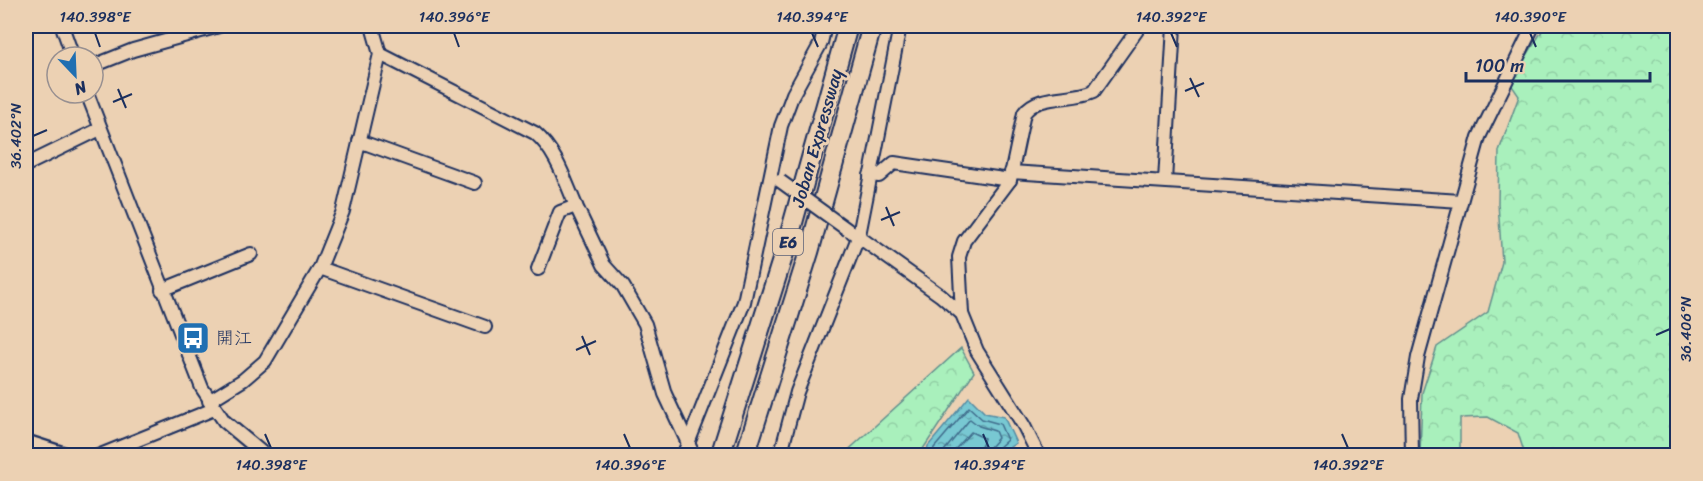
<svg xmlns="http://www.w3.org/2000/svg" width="1703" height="481" font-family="Sriracha,'Klee One',sans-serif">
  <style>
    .forest { fill: url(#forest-crowns); stroke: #62908d; stroke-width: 1.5 }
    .water { fill: url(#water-ripples); stroke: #538ba4; stroke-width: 1.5 }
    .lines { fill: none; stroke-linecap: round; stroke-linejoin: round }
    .shore { stroke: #406c8c; stroke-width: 1.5 }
    .minor-casing { stroke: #1b2f5e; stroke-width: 16 }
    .major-casing { stroke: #1b2f5e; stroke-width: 20 }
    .highway-casing { stroke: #1b2f5e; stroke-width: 22 }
    .minor { stroke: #ecd1b3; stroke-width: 12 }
    .major { stroke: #ecd1b3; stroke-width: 15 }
    .highway { stroke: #ecd1b3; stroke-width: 18 }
    .minor-bridge-casing { stroke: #1b2f5e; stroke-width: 16; stroke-linecap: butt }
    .minor-bridge { stroke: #ecd1b3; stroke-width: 12 }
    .ticks { fill: none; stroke: #1b2f5e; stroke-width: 2 }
    .labels { text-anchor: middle; stroke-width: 6; stroke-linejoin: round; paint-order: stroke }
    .shield { fill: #ecd1b3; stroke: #5a6078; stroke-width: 1.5 }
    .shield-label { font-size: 16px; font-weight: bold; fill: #1b2f5e }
    .street-label { font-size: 18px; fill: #1b2f5e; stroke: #ecd1b3 }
    .poi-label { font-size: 18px; fill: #1b2f5e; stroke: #ecd1b3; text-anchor: start }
    .neatline { fill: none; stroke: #1b2f5e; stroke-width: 2 }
    .ticks-label { font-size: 15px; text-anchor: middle; fill: #1b2f5e }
  </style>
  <defs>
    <pattern id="forest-crowns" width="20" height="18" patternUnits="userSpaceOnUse" patternTransform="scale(1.5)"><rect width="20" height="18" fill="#a9f0bc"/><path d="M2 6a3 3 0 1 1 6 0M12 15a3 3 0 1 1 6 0" fill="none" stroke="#91cea4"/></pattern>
    <pattern id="water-ripples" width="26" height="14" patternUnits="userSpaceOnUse" patternTransform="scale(1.5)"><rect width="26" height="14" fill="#78c8d2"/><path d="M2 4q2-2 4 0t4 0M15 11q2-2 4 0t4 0" fill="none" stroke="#62a3ae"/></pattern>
  </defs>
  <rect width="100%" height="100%" fill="#ecd1b3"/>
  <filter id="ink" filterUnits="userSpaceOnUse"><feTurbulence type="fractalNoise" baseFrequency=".0167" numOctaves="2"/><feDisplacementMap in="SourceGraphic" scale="12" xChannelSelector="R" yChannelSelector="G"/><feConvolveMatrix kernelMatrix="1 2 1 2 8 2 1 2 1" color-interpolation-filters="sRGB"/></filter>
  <g filter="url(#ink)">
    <g class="forest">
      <polygon points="1545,26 1677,26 1677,455 1525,455 1518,433 1488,417 1460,418 1460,455 1420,456 1422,393 1437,347 1488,312 1502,262 1498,203 1499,151 1519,96 1510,83"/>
      <polygon points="961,348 974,372 919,455 843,455"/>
    </g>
    <polygon class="water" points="969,397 985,413 1004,417 1016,443 998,455 926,455 928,446"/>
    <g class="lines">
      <g class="shore">
        <polyline points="932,456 934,448 969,407 982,419 1000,424 1007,440 997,449 996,456"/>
        <polyline points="940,456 970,419 979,426 995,431 998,438 990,447 988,456"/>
        <polyline points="949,456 971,432 984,438 979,456"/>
      </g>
      <defs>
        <g id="minor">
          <polyline points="62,26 73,57"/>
          <path d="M380,54L535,133C557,152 565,181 576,206"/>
          <polyline points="93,66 133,50 219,26"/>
          <polyline points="87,93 202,388 224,421 266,456"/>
          <polyline points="359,141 475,183"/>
          <polyline points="26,165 100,129"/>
          <polyline points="1011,172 1461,201"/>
          <polyline points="870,175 879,176 894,163 1010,180"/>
          <polyline points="1165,181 1174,26"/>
          <polyline points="852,232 940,295 962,314 977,351 1024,426 1039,456"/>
          <polyline points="320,268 485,327"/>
          <polyline points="538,269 560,212 576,206 604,265 623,286 645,324 665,394 694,456"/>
          <polyline points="162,290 251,254"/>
          <path d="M962,314L959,257L964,241L1010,180L1024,113C1038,93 1073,101 1094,91L1140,26"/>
          <polyline points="209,401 243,380 265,361 320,268 343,211 380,54 372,26"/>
          <polyline points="98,456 214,409"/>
          <polyline points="683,456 744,302 781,126 793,94 821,43 825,26"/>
          <polyline points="780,456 797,392 859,235 900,26"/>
          <polyline points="1412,456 1411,399 1418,357 1479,137 1533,26"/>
        </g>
        <polyline id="major" points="26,443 66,456"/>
        <g id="highway">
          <polyline points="720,456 787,244 848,26"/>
          <polyline points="745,456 809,252 872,26"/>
        </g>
      </defs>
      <use href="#minor" class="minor-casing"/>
      <use href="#major" class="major-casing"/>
      <use href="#highway" class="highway-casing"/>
      <use href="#minor" class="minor"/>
      <use href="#major" class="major"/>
      <use href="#highway" class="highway"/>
      <defs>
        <polyline id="minor-bridge" points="780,181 848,230"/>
      </defs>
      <use href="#minor-bridge" class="minor-bridge-casing"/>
      <use href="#minor-bridge" class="minor-bridge"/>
    </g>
  </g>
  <path class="ticks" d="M95,33L100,47M454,33L459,47M812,33L818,47M1171,33L1177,47M1530,33L1536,47M1190,78L1199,97M118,89L126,108M1185,91L1204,83M113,102L132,94M33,136L47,130M886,207L894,226M881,220L900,212M1656,335L1670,329M582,336L590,355M576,350L596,341M265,434L271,448M624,434L630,448M983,434L989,448M1342,434L1348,448"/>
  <defs>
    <symbol id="bus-square" viewBox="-11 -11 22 22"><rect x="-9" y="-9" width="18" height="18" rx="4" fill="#1f6fb2" stroke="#ecd1b3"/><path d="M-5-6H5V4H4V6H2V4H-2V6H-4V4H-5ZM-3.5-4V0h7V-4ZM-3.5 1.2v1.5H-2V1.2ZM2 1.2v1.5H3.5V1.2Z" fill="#fff"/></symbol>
  </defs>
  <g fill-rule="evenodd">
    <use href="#bus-square" x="174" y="319" width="38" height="38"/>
  </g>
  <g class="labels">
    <rect class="shield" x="773" y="229" width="30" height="26" rx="4.5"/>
    <g class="shield-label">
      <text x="788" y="248">E6</text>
    </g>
    <g class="street-label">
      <text transform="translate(817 138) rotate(-74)" y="6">Joban Expressway</text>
    </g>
    <g class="poi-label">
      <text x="216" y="344">開江</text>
    </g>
  </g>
  <rect width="1703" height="481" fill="none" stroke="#ecd1b3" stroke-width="66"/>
  <g transform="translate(75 75) rotate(157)"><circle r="28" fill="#ecd1b3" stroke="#989091" stroke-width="1.5"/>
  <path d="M0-4.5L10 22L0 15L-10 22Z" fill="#1f6fb2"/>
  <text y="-9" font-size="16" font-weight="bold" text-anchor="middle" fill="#1b2f5e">N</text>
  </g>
  <path d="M1466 72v9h184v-9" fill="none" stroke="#1b2f5e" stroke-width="3"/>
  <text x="1475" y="72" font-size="18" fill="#1b2f5e" stroke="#ecd1b3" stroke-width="4.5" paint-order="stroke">100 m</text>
  <rect x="33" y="33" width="1637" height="415" class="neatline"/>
  <g class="ticks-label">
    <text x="95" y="22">140.398°E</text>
    <text x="454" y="22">140.396°E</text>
    <text x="812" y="22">140.394°E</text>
    <text x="1171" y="22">140.392°E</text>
    <text x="1530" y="22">140.390°E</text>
    <text transform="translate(16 136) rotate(-90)" y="5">36.402°N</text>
    <text transform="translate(1686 329) rotate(-90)" y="5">36.406°N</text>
    <text x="271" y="470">140.398°E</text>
    <text x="630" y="470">140.396°E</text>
    <text x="989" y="470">140.394°E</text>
    <text x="1348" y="470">140.392°E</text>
  </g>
</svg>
